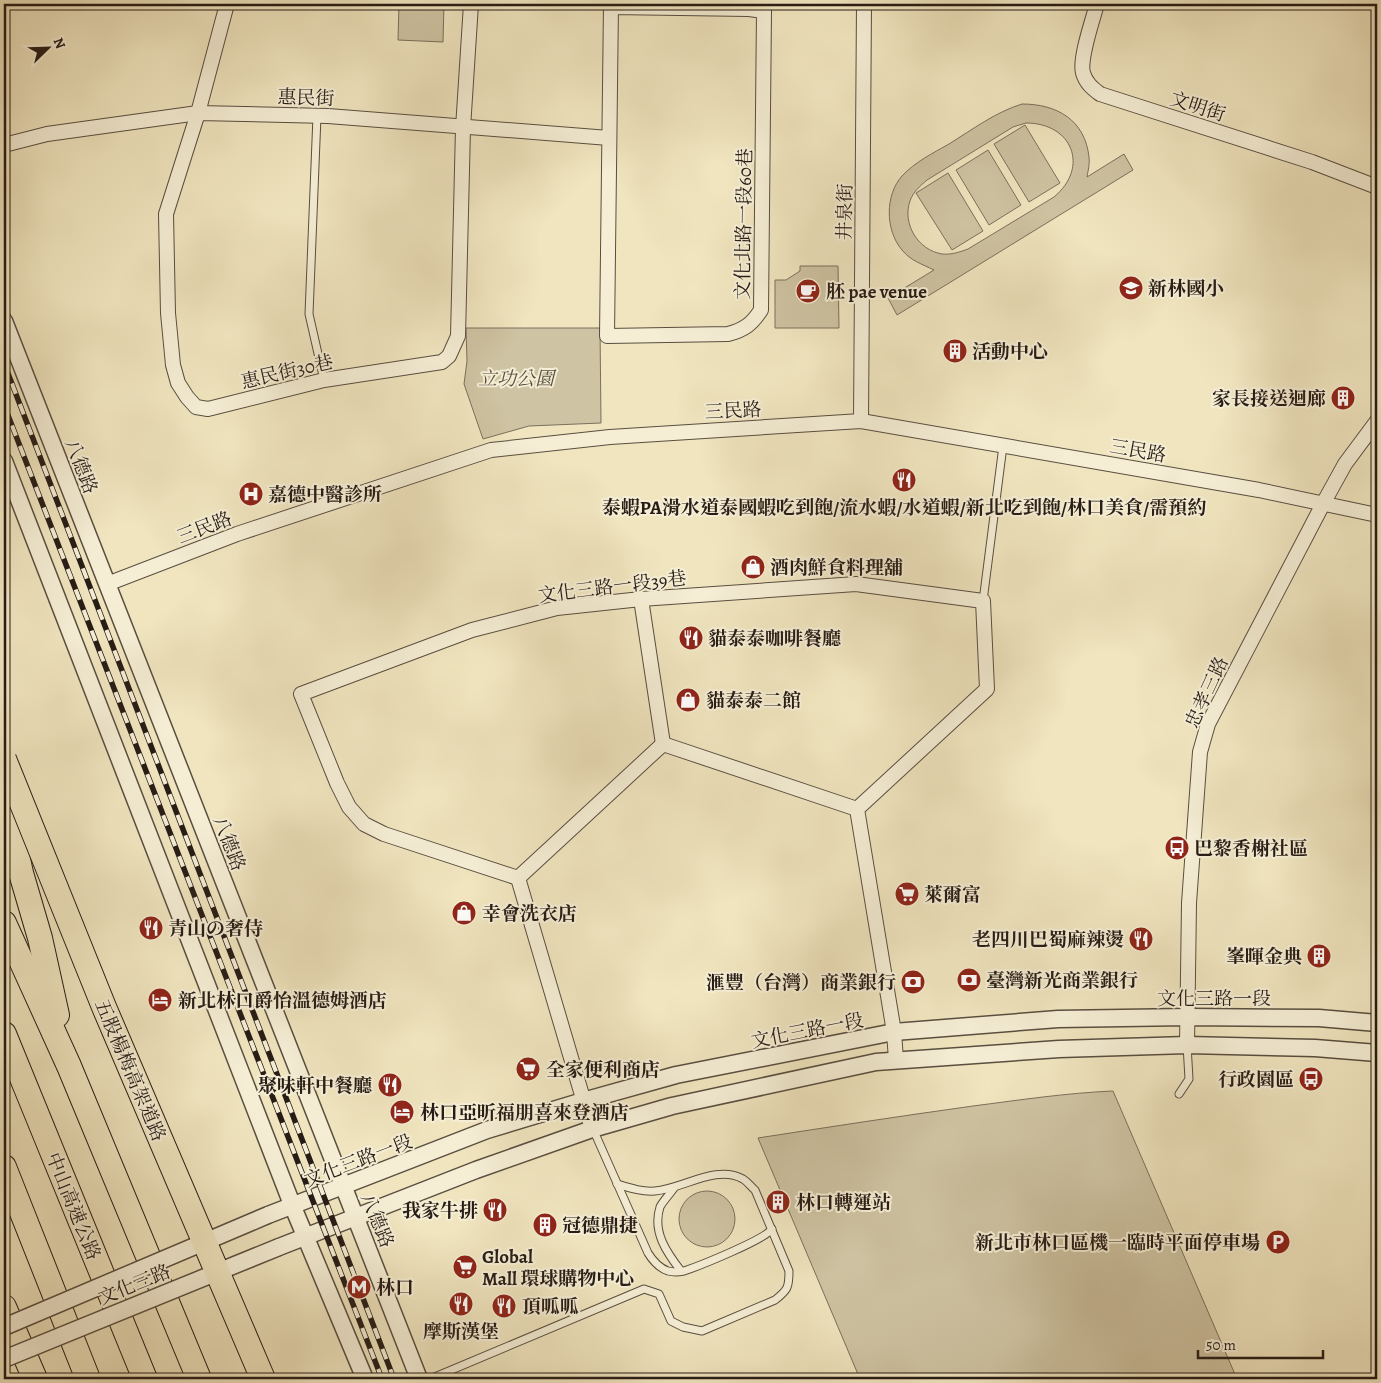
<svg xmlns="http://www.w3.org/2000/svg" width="1381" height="1383" font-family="Alegreya,'Noto Serif TC','Noto Serif JP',serif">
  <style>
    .green { fill: #cec3a2; stroke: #7a705c; fill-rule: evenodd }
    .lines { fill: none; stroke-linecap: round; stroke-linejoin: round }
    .service-casing { stroke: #594e40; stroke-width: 9 }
    .minor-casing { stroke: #594e40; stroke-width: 16 }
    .tertiary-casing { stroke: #594e40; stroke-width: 19 }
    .motorway-casing { stroke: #271c16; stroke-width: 26 }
    .service { stroke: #f5eed5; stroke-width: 7 }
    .minor { stroke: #f5eed5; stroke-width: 14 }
    .tertiary { stroke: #f5eed5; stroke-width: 16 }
    .motorway { stroke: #f0e5bf; stroke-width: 24 }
    .rail-casing { stroke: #271c16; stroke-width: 5.5 }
    .rail { stroke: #f5eed5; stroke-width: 4; stroke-dasharray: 11; stroke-linecap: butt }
    .tertiary-bridge-casing { stroke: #594e40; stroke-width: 19; stroke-linecap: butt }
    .motorway-bridge-casing { stroke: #271c16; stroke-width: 26; stroke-linecap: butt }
    .tertiary-bridge { stroke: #f5eed5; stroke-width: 16 }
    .motorway-bridge { stroke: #f0e5bf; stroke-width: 24 }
    .labels { text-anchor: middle; stroke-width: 4; stroke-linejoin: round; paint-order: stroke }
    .street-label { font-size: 19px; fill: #271c16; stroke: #f5eed5 }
    .poi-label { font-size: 19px; font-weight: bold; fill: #271c16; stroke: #f5eed5; text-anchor: start }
    .park-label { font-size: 19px; font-style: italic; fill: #594e40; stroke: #f5eed5 }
  </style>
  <rect width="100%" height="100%" fill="#f0e5bf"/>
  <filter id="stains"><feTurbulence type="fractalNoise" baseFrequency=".004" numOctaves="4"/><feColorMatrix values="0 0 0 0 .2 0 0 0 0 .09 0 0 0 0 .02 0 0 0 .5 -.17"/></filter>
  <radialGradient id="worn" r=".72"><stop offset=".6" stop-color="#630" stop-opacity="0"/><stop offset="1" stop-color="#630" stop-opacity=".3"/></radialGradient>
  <g class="green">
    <polygon points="399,4 444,4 443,42 398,40"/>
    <path d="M1022,104C1057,104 1085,120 1089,157C1090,163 1088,171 1087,177L1124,154L1133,170L897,315L888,298L934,270C922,264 911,261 902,250C885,230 885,195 902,176C915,162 933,153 949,144C973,129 996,112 1022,104ZM1026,123C1072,123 1090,167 1054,197L968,249C960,252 951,255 942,254C918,250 902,224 910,201C913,192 920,186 927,180L1013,127Z"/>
    <polygon points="1025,125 1060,183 1029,202 994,144"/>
    <polygon points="988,150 1021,205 989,225 956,170"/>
    <polygon points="948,173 983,231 952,250 916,193"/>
    <polygon points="800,266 838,266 839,328 775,328 775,280 786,280 800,271"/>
    <polygon points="466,328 600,328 601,423 529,426 483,439 464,384 467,361"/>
    <path d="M1113,1091L1237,1379H860L758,1138C829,1127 901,1116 973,1106C1020,1100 1066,1093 1113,1091Z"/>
    <circle cx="707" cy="1219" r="28"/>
  </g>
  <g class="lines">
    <defs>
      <g id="service">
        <polyline points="317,116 309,314 324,380"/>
        <polyline points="983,601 1003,446"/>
        <polyline points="1179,1094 1189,1079 1187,1045"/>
        <path d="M593,1129L648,1253C653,1261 659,1268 668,1271C672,1272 679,1272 684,1271C699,1266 764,1240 772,1229"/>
        <path d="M674,1188C670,1194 663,1201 660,1207C652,1232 667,1253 681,1271"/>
        <path d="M430,1379L644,1289L659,1294L671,1321L683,1327L702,1331L775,1300C788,1290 789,1287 789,1271L755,1190C751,1187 748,1182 743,1179C716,1164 683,1189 655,1191C642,1192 630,1188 617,1184"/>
      </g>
      <g id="minor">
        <polyline points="227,4 198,113 166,214 168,313 173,365 178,383 187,397 196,407 208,409 324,380 442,362 449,356 458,336 463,128 471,4"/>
        <path d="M611,4L607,336L728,334C744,330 752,324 761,310L764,11L749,9L611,7"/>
        <path d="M1097,4C1093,19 1079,59 1083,73C1086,83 1092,88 1100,94L1312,162L1377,187"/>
        <polyline points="4,145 47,134 198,113 328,116 609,138"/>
        <polyline points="861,421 864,4"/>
        <polyline points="107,584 237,534 491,450 610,437 861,421 1259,490 1377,515"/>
        <polyline points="641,599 663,744"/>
        <polyline points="857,809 663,744 518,878 384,834 364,824 349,807 337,783 301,694 472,630 557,608 641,599 856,584 983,601 987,689 857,809 894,1032 896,1060"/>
        <polyline points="518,878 592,1129"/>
        <polyline points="1187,1045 1189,903 1200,752 1208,724 1324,502 1345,464 1377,421"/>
      </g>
      <g id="tertiary">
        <polyline points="4,321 419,1379"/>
        <polyline points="4,461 293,1207 365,1379"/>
        <polyline points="268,1215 487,1130 583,1101 676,1075 894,1032 1058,1019 1187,1017 1319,1018 1377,1023"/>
        <polyline points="279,1247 476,1170 592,1129 672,1106 876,1062 1059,1049 1187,1045 1315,1048 1377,1053"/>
      </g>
      <g id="motorway">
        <polyline points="4,794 21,873 40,938 57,1015"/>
        <polyline points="4,923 69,1066 199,1379"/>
        <polyline points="4,1034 145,1379"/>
        <polyline points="4,1167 88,1379"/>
        <polyline points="4,1307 35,1379"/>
      </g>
    </defs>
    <use href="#service" class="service-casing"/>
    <use href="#minor" class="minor-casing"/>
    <use href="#tertiary" class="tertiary-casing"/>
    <use href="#motorway" class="motorway-casing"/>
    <use href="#service" class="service"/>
    <use href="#minor" class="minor"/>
    <use href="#tertiary" class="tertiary"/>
    <use href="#motorway" class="motorway"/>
    <defs>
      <g id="rail">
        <polyline points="4,363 394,1379"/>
        <polyline points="4,405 382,1379"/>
      </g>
    </defs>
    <use href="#rail" class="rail-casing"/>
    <use href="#rail" class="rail"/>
    <defs>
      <g id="tertiary-bridge">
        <polyline points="4,1327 268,1215"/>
        <polyline points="4,1359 279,1247"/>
      </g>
      <polyline id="motorway-bridge" points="4,759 104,1007 263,1379"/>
    </defs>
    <use href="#tertiary-bridge" class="tertiary-bridge-casing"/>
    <use href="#motorway-bridge" class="motorway-bridge-casing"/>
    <use href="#tertiary-bridge" class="tertiary-bridge"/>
    <use href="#motorway-bridge" class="motorway-bridge"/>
  </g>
  <defs>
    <symbol id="school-disc" viewBox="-11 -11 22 22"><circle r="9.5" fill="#8f2418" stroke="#f5eed5"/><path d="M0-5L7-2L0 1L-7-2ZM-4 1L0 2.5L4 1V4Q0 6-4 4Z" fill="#fff"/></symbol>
    <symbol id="cafe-disc" viewBox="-11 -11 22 22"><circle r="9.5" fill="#8f2418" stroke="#f5eed5"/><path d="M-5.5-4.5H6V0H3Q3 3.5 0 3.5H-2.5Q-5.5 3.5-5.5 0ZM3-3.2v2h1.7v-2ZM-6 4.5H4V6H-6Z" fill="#fff"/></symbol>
    <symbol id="building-disc" viewBox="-11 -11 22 22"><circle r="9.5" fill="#8f2418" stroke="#f5eed5"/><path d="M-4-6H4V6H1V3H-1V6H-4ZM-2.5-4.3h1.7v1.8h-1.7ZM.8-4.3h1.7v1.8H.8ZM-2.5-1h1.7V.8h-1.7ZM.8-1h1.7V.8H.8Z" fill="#fff"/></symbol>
    <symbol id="restaurant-disc" viewBox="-11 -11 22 22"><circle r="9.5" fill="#8f2418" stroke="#f5eed5"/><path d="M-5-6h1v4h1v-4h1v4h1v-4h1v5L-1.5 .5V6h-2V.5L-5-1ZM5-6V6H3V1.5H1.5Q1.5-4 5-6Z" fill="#fff"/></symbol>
    <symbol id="hospital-disc" viewBox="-11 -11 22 22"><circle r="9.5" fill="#8f2418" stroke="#f5eed5"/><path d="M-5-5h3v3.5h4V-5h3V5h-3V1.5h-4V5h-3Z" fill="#fff"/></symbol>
    <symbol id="shop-disc" viewBox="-11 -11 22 22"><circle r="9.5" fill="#8f2418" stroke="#f5eed5"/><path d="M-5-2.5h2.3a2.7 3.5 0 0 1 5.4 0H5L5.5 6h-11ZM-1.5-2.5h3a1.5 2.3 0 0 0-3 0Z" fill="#fff"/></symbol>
    <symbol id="bus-disc" viewBox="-11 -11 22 22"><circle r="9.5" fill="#8f2418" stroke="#f5eed5"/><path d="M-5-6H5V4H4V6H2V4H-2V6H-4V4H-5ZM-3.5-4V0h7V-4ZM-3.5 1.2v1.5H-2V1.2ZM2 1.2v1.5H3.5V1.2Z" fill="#fff"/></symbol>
    <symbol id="supermarket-disc" viewBox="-11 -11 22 22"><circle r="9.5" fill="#8f2418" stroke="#f5eed5"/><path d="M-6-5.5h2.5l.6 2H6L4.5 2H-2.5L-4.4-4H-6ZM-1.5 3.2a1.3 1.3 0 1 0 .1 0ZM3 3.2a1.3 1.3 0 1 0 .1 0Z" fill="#fff"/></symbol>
    <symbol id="bank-disc" viewBox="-11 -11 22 22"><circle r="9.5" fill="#8f2418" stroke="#f5eed5"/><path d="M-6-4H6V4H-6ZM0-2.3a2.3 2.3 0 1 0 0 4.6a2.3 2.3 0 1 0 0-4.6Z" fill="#fff"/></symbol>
    <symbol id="hotel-disc" viewBox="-11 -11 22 22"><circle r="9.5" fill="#8f2418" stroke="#f5eed5"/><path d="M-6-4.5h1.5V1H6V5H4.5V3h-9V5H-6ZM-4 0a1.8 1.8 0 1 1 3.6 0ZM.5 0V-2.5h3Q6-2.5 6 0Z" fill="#fff"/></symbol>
    <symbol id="parking-disc" viewBox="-11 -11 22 22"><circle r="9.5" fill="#8f2418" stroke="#f5eed5"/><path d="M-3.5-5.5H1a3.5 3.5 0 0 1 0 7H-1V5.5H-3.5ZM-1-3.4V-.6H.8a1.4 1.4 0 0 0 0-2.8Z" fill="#fff"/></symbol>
    <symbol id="metro-disc" viewBox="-11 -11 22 22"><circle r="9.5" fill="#8f2418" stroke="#f5eed5"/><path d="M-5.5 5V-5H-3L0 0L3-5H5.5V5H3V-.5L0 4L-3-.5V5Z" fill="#fff"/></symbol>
  </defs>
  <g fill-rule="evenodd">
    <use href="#school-disc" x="1117" y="274" width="28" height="28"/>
    <use href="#cafe-disc" x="794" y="277" width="28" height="28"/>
    <use href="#building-disc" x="941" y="337" width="28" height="28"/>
    <use href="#building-disc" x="1329" y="384" width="28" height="28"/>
    <use href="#restaurant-disc" x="890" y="466" width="28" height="28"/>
    <use href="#hospital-disc" x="237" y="480" width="28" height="28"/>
    <use href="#shop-disc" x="739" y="553" width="28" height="28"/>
    <use href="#restaurant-disc" x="677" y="624" width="28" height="28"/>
    <use href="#shop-disc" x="674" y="686" width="28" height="28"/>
    <use href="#bus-disc" x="1163" y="834" width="28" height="28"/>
    <use href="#supermarket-disc" x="893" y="880" width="28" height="28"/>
    <use href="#shop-disc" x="450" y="899" width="28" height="28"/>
    <use href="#restaurant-disc" x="137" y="914" width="28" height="28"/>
    <use href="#restaurant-disc" x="1127" y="925" width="28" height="28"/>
    <use href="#building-disc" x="1305" y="942" width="28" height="28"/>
    <use href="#bank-disc" x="955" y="966" width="28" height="28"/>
    <use href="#bank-disc" x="899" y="968" width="28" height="28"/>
    <use href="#hotel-disc" x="146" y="986" width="28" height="28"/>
    <use href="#supermarket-disc" x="514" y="1055" width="28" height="28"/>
    <use href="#bus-disc" x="1297" y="1065" width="28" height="28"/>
    <use href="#restaurant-disc" x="376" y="1071" width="28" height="28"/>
    <use href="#hotel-disc" x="388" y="1098" width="28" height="28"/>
    <use href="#building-disc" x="764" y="1188" width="28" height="28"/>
    <use href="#restaurant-disc" x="481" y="1196" width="28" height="28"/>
    <use href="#building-disc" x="531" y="1211" width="28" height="28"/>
    <use href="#parking-disc" x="1264" y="1228" width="28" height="28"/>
    <use href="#supermarket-disc" x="451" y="1253" width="28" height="28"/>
    <use href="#metro-disc" x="345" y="1273" width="28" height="28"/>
    <use href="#restaurant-disc" x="447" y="1290" width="28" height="28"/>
    <use href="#restaurant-disc" x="490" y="1292" width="28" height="28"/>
  </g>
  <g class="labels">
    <g class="street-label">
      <text transform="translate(306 97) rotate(2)" y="7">惠民街</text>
      <text transform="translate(1198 106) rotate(18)" y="7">文明街</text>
      <text transform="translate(844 212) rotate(-89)" y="7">井泉街</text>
      <text transform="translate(743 224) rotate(-89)" y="7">文化北路一段60巷</text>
      <text transform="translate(287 371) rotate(-13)" y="7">惠民街30巷</text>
      <text transform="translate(733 410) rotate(-3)" y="7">三民路</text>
      <text transform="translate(1138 450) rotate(10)" y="7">三民路</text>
      <text transform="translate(82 466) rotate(69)" y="7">八德路</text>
      <text transform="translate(204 527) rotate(-21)" y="7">三民路</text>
      <text transform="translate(612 586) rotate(-7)" y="7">文化三路一段39巷</text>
      <text transform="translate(1206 692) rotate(-65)" y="7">忠孝三路</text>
      <text transform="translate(230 843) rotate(69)" y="7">八德路</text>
      <text x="1214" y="1005">文化三路一段</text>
      <text transform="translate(807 1030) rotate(-11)" y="7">文化三路一段</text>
      <text transform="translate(131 1070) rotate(67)" y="7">五股楊梅高架道路</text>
      <text transform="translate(358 1160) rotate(-21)" y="7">文化三路一段</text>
      <text transform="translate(74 1206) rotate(68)" y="7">中山高速公路</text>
      <text transform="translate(378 1220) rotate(68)" y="7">八德路</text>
      <text transform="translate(134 1284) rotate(-22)" y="7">文化三路</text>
    </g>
    <g class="poi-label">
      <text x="1148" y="295">新林國小</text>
      <text x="826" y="298">胚 pae venue</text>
      <text x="972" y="358">活動中心</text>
      <text x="1326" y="405" text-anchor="end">家長接送迴廊</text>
      <text x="268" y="501">嘉德中醫診所</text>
      <text x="904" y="514" text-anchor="middle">泰蝦PA滑水道泰國蝦吃到飽/流水蝦/水道蝦/新北吃到飽/林口美食/需預約</text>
      <text x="770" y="574">酒肉鮮食料理舖</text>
      <text x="708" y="645">貓泰泰咖啡餐廳</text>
      <text x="706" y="707">貓泰泰二館</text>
      <text x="1194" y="855">巴黎香榭社區</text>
      <text x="924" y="901">萊爾富</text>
      <text x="482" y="920">幸會洗衣店</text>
      <text x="168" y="935">青山の奢侍</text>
      <text x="1124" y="946" text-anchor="end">老四川巴蜀麻辣燙</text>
      <text x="1302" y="963" text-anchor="end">峯暉金典</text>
      <text x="986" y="987">臺灣新光商業銀行</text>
      <text x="896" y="989" text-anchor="end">滙豐（台灣）商業銀行</text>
      <text x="178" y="1007">新北林口爵怡溫德姆酒店</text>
      <text x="546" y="1076">全家便利商店</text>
      <text x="1294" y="1086" text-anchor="end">行政園區</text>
      <text x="372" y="1092" text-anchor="end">聚味軒中餐廳</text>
      <text x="420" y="1119">林口亞昕福朋喜來登酒店</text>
      <text x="796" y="1209">林口轉運站</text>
      <text x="478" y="1217" text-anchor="end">我家牛排</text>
      <text x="562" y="1232">冠德鼎捷</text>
      <text x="1260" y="1249" text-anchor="end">新北市林口區機一臨時平面停車場</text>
      <text x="482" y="1263">Global<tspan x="482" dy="22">Mall 環球購物中心</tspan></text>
      <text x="376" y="1294">林口</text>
      <text x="522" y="1313">頂呱呱</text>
      <text x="461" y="1338" text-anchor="middle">摩斯漢堡</text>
    </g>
    <g class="park-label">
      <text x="516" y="385">立功公園</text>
    </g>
  </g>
  <rect width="1381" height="1383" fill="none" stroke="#f0e5bf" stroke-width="20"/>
  <rect x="5" y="5" width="1371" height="1373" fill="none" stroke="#271c16" stroke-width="2.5"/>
  <rect x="10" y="10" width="1361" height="1363" fill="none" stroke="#271c16"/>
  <g transform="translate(48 48) rotate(67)" stroke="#f5eed5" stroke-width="4" paint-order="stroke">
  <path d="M0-4L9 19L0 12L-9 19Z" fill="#271c16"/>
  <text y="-8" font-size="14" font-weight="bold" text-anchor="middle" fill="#271c16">N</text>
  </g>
  <path d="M1198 1350v8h125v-8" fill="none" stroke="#271c16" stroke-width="2.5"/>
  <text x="1206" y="1350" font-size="15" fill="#271c16" stroke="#f5eed5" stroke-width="4" paint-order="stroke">50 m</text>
  <rect width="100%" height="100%" filter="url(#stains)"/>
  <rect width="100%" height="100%" fill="url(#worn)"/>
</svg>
